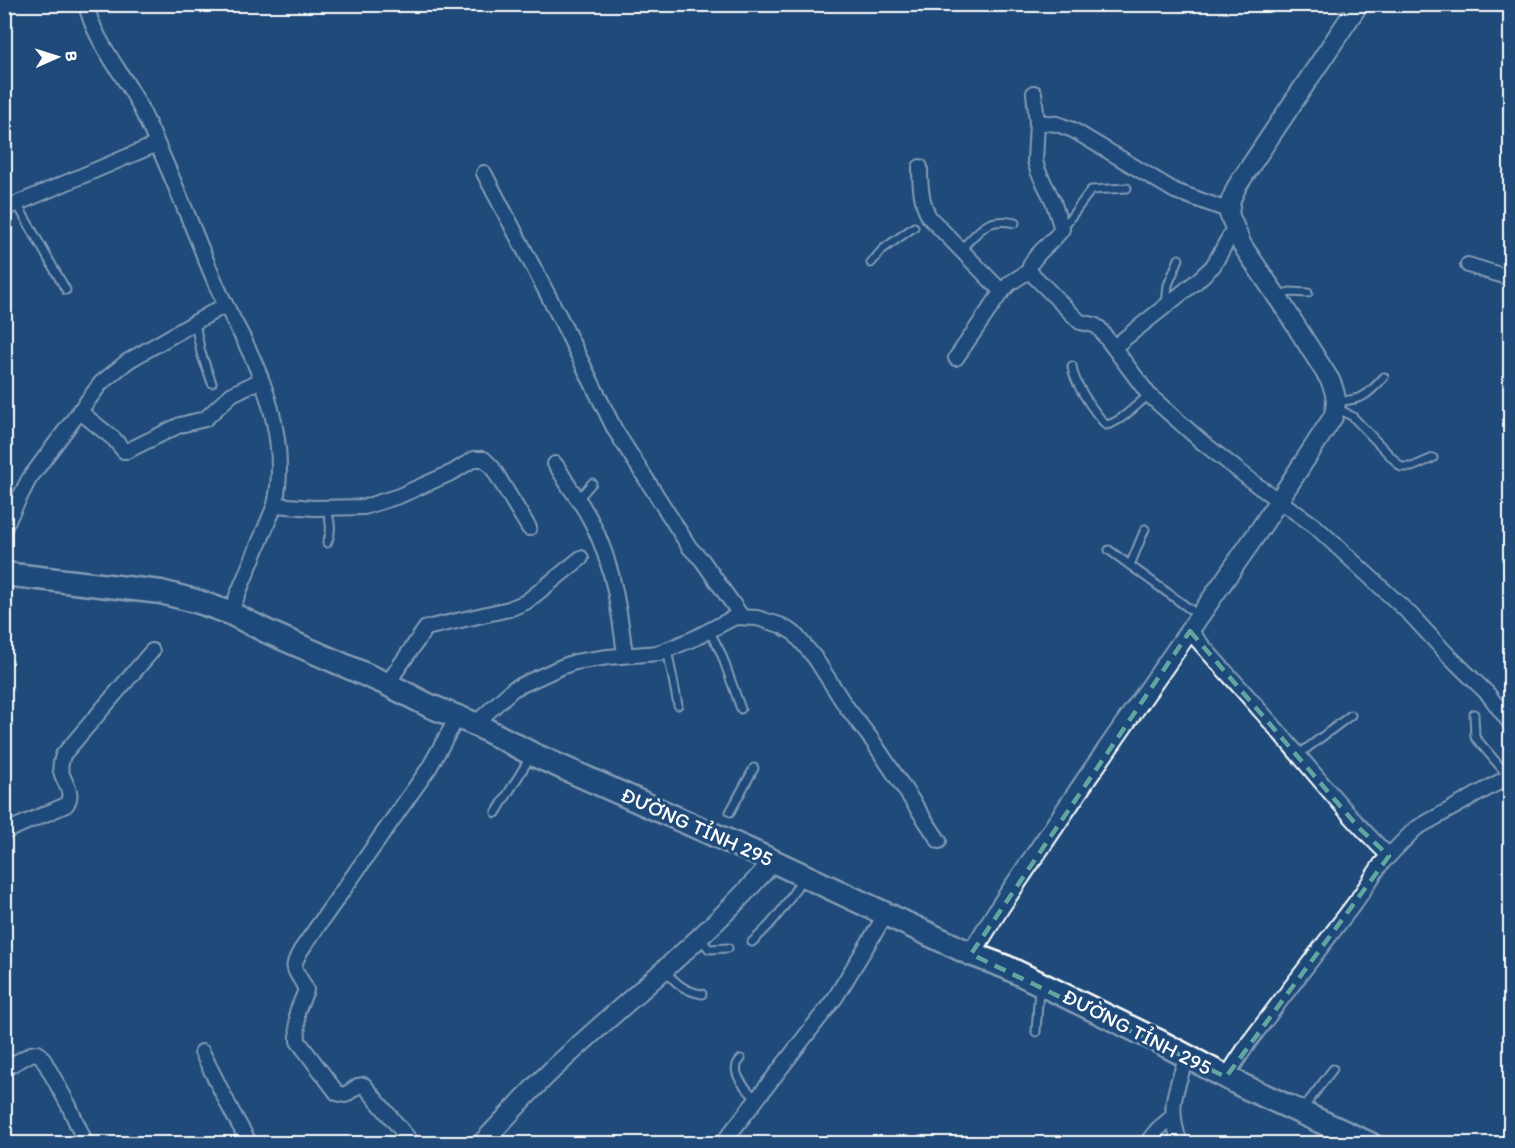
<svg xmlns="http://www.w3.org/2000/svg" width="1515" height="1148" font-family="Itim,sans-serif">
  <style>
    .lines { fill: none; stroke-linecap: round; stroke-linejoin: round }
    .service-casing { stroke: #fff; stroke-width: 11 }
    .minor-casing { stroke: #fff; stroke-width: 18 }
    .tertiary-casing { stroke: #fff; stroke-width: 22 }
    .primary-casing { stroke: #fff; stroke-width: 27 }
    .service { stroke: #1f4a7a; stroke-width: 7 }
    .minor { stroke: #1f4a7a; stroke-width: 14 }
    .tertiary { stroke: #1f4a7a; stroke-width: 18 }
    .primary { stroke: #1f4a7a; stroke-width: 22 }
    .marked { fill: none; stroke: #63a6a1; stroke-width: 4.5; stroke-dasharray: 12 8; stroke-linejoin: round }
    .labels { text-anchor: middle; stroke-width: 6; stroke-linejoin: round; paint-order: stroke }
    .street-label { font-size: 21px; fill: #fff; stroke: #1f4a7a }
  </style>
  <rect width="100%" height="100%" fill="#1f4a7a"/>
  <filter id="ink" filterUnits="userSpaceOnUse"><feTurbulence type="fractalNoise" baseFrequency=".0167" numOctaves="2"/><feDisplacementMap in="SourceGraphic" scale="12" xChannelSelector="R" yChannelSelector="G"/><feConvolveMatrix kernelMatrix="1 2 1 2 8 2 1 2 1" color-interpolation-filters="sRGB"/></filter>
  <g filter="url(#ink)">
    <g class="lines">
      <defs>
        <g id="service">
          <polyline points="16,202 66,290"/>
          <polyline points="1062,229 1091,190 1127,188"/>
          <path d="M960,250C981,230 985,217 1015,223"/>
          <polyline points="871,263 883,249 914,227"/>
          <polyline points="1279,295 1290,292 1308,293"/>
          <polyline points="1166,304 1168,285 1179,259"/>
          <polyline points="195,323 201,353 212,383"/>
          <path d="M1072,366C1073,382 1094,412 1106,425C1120,423 1137,404 1149,395"/>
          <path d="M1336,402C1363,399 1366,397 1384,377"/>
          <polyline points="1336,407 1353,417 1401,467 1412,467 1433,458"/>
          <polyline points="579,498 592,483"/>
          <path d="M326,507C330,521 333,529 327,543"/>
          <polyline points="1109,550 1198,615"/>
          <polyline points="1130,565 1145,529"/>
          <polyline points="709,630 721,653 741,709"/>
          <polyline points="667,649 678,705"/>
          <polyline points="1474,714 1475,737 1509,777"/>
          <polyline points="1298,755 1351,715"/>
          <polyline points="730,812 754,768"/>
          <polyline points="496,813 531,756"/>
          <polyline points="700,938 709,949 728,948"/>
          <path d="M752,942C774,923 788,903 802,878"/>
          <path d="M664,970C676,983 684,991 702,994"/>
          <polyline points="1036,1032 1039,989"/>
          <path d="M741,1059C727,1072 748,1090 757,1100"/>
          <polyline points="1302,1110 1333,1069"/>
          <polyline points="4,1133 12,1144"/>
        </g>
        <g id="minor">
          <path d="M86,4C94,40 120,69 137,101C166,158 188,218 213,277C222,300 234,320 245,342C270,392 287,450 275,505L230,613"/>
          <path d="M1034,93L1037,122L1035,161L1038,171L1053,201L1062,229C1054,242 1029,257 1029,271L1080,322L1094,325L1099,328L1149,395L1202,442L1258,486L1315,526L1411,615L1446,653L1488,694L1510,723"/>
          <polyline points="1037,122 1057,124 1073,130 1175,191 1230,211"/>
          <path d="M920,167C920,185 921,201 929,217L1002,292"/>
          <polyline points="484,173 560,318 615,430 690,548 702,560 742,617"/>
          <polyline points="4,209 157,144"/>
          <polyline points="1468,265 1510,278"/>
          <polyline points="1114,347 1197,281 1213,266 1234,229"/>
          <polyline points="956,358 1000,294 1010,283 1029,271"/>
          <polyline points="79,411 114,439 124,451 127,451 180,425 205,419 232,394 261,380"/>
          <path d="M555,464C562,473 566,483 573,492C609,540 618,597 625,655"/>
          <polyline points="275,505 314,508 364,507 399,496 453,472 474,459 484,459 492,467 529,528"/>
          <polyline points="4,528 29,479 101,383 128,361 225,305"/>
          <path d="M1190,631C1211,657 1235,681 1257,707C1302,757 1341,810 1389,856"/>
          <polyline points="387,684 426,628 509,609 526,602 581,558"/>
          <polyline points="475,724 513,689 561,667 575,662 608,657 659,653 695,638 735,617 757,618 780,625 794,633 815,658 845,705 872,740 939,841"/>
          <path d="M4,832L66,805C75,792 64,784 61,771C59,766 62,760 63,755L152,651"/>
          <polyline points="202,1052 232,1112 250,1144"/>
          <polyline points="4,1069 31,1054 38,1053 42,1057 69,1106 86,1144"/>
          <polyline points="1226,1077 1249,1042 1357,900 1381,864 1415,829 1510,776"/>
          <path d="M413,1144L364,1085L358,1086L345,1095L337,1093L298,1041L297,1012L306,990C297,968 288,973 301,950L429,768L457,718"/>
          <polyline points="722,1144 835,998 886,914"/>
          <polyline points="1146,1144 1157,1130 1172,1117"/>
          <path d="M1180,1144C1167,1105 1175,1093 1187,1056"/>
        </g>
        <g id="tertiary">
          <path d="M971,954L1000,907L1087,778L1260,529L1333,417C1338,403 1336,393 1330,380L1284,307L1242,245L1229,214L1231,200L1237,186L1359,4"/>
          <path d="M481,1144C504,1120 527,1094 551,1071C625,1001 707,939 773,861"/>
        </g>
        <polyline id="primary" points="4,574 161,592 199,602 230,613 268,632 387,684 430,706 475,724 532,754 773,861 971,954 1006,967 1160,1042 1243,1086 1370,1144"/>
      </defs>
      <use href="#service" class="service-casing"/>
      <use href="#minor" class="minor-casing"/>
      <use href="#tertiary" class="tertiary-casing"/>
      <use href="#primary" class="primary-casing"/>
      <use href="#service" class="service"/>
      <use href="#minor" class="minor"/>
      <use href="#tertiary" class="tertiary"/>
      <use href="#primary" class="primary"/>
    </g>
  </g>
  <path d="M0 0H1515V1148H0ZM1190,631L1359,828L1389,856L1226,1077L971,954Z" fill="#1f4a7a" fill-opacity=".55" fill-rule="evenodd"/>
  <path class="marked" d="M1190,631L1359,828L1389,856L1226,1077L971,954Z"/>
  <g class="labels">
    <g class="street-label">
      <text transform="translate(697 827) rotate(24)" y="7">ĐƯỜNG TỈNH 295</text>
      <text transform="translate(1137 1032) rotate(27)" y="7">ĐƯỜNG TỈNH 295</text>
    </g>
  </g>
  <rect width="1515" height="1148" fill="none" stroke="#1f4a7a" stroke-width="24"/>
  <rect x="12" y="12" width="1491" height="1124" fill="none" stroke="#fff" stroke-width="2" filter="url(#ink)"/>
  <g transform="translate(57 57) rotate(87)" stroke="#1f4a7a" stroke-width="4.5" paint-order="stroke">
  <path d="M0-4.5L10 22L0 15L-10 22Z" fill="#ffffff"/>
  <text y="-9" font-size="16" font-weight="bold" text-anchor="middle" fill="#ffffff">B</text>
  </g>
</svg>
